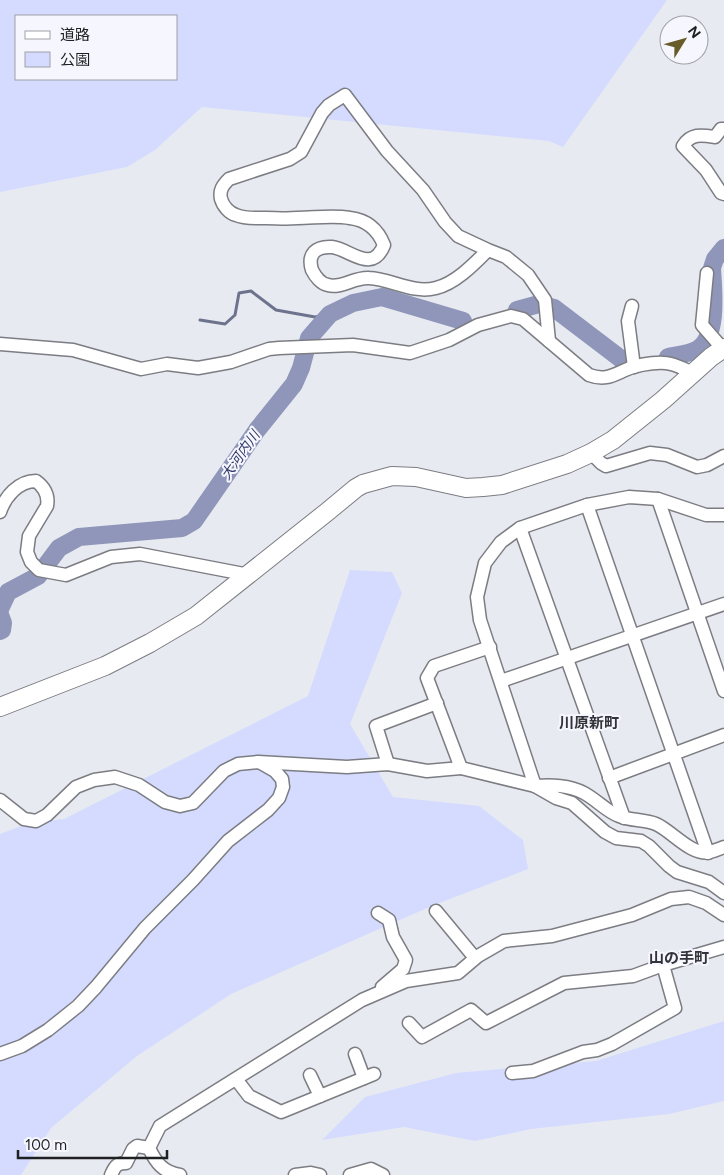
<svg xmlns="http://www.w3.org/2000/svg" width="724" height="1175" font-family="Figtree,'Noto Sans JP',sans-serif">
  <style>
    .green { fill: #d4dbff; fill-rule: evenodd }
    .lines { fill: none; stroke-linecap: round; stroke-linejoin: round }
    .stream { stroke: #6d738c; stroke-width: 3 }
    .river { stroke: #8f96b9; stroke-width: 18 }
    .street-casing { stroke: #7c7d83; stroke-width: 15 }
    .secondary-casing { stroke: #7c7d83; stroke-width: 20 }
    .street { stroke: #fff; stroke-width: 12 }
    .secondary { stroke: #fff; stroke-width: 18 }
    .labels { text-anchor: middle; stroke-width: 4; stroke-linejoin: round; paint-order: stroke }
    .water-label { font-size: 14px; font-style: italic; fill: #313767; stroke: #f6f7fe }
    .quarter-label { font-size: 15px; font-weight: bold; fill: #323439; stroke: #f6f7fe }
  </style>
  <rect width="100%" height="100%" fill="#e8eaf1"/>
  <g class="green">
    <path d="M0,0H667L563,147L549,141L202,107L155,150L127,167L0,192ZM16,16H176V79H16Z"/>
    <polygon points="350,570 392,572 402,593 350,724 393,797 479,806 523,840 528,869 434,905 231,994 137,1056 51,1128 21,1175 0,1175 0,834 29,823 64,819 308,696"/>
    <polygon points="724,1021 724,1101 669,1114 531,1129 475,1141 404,1127 322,1140 365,1097 456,1073 596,1061"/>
  </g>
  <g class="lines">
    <polyline class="stream" points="200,320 225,324 235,315 239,293 251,291 276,310 315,317 330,314"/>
    <g class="river">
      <polyline points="517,310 539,304 554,308 625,362"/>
      <path d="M668,357C677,355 689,354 698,349C719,336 713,289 712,268L715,259L724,248"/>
      <polyline points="0,609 8,592 38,576 59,548 79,537 182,528 194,521 257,430 294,384 301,368 309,338 330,314 353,303 382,297 463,321"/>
      <polyline points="0,615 3,623 2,630 0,631"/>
    </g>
    <defs>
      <g id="street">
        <path d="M724,129H721L715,137C702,135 691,133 683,146L706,170L721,193L724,194"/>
        <path d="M488,250L458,236L445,222L423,190L387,151L345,95L329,105L322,113L301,152L290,159L229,179C223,185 219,190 221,199C223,206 229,213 236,215C245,219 256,218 266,218C276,218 286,219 297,218C314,218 332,215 350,218C367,220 378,230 384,245C372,275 350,249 332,247C316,246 307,254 312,270C315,276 321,284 328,285C341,289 354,277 369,278C392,279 412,294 436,288C456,283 474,264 488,250L506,257L528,275L545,300L549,341"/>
        <polyline points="707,273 702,325 723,349"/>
        <polyline points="632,306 628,321 634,367"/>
        <path d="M0,344L73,350L141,369L167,364L198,368L231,362L269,349L279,348L353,345L410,353L449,340L478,325L511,316L523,319L589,375C608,382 615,373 633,367C643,364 661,361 671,364C679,366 686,370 693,373"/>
        <polyline points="591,453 601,463 606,466 650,453 667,455 697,467 707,465 724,456"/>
        <polyline points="658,499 724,691"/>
        <polyline points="587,505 708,853"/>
        <path d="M0,512C5,497 18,481 36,481C44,487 49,495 47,506L29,536L27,552L31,562L39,570L66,575L111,557L140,554L249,575"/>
        <polyline points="520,528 624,818"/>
        <polyline points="490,647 434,666 427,678 461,768 535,786 556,798 572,803 605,832 616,838 641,841 649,846 669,866 677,872 709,882 724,893"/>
        <polyline points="501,681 724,604"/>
        <polyline points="388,764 376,726 437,703"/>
        <polyline points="609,778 724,735"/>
        <polyline points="535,786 480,620 477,597 485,563 501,542 520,528 587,505 629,497 658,499 706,515 724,515"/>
        <path d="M535,786C552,785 569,785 584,793C597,800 606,811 619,816C631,821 644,819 656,824C672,831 691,856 710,852C714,851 719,849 724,847"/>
        <polyline points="0,800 24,819 36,821 47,815 76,787 94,780 115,777 139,785 165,802 180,806 193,803 224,771 238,764 258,762 347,767 388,764 427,771 461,768"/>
        <polyline points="436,911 475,958"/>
        <polyline points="378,913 389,920 393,937 406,960 403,969 382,987"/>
        <polyline points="409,1023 422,1037 471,1010 486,1023 564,983 633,976 663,965"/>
        <polyline points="0,1054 22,1046 48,1030 78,1006 96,987 145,928 193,880 228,841 268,810 279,798 283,787 282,779 275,771 261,763"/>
        <polyline points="355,1054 364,1078"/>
        <polyline points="512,1073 533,1071 583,1052 597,1050 612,1044 675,1008 663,965 724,947"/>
        <polyline points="310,1075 320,1096"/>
        <polyline points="236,1079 249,1096 281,1112 374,1074"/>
        <path d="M111,1175C115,1166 117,1163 126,1163L133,1149L137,1146L149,1148"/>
        <path d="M180,1175C163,1172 156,1163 149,1148L160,1126L362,1000L406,981L458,973L478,956L504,941L552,936L632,915L671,899L689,897L706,903L724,915"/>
        <polyline points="295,1175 311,1173 320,1175"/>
        <polyline points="350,1175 371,1169 383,1175"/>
      </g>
      <polyline id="secondary" points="0,707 105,666 150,643 196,616 327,512 356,488 363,484 392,476 416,477 466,488 483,487 502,485 567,464 591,453 613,440 663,400 711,357 724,348"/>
    </defs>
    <use href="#street" class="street-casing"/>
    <use href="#secondary" class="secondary-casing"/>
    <use href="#street" class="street"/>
    <use href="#secondary" class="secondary"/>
  </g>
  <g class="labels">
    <g class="water-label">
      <text transform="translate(240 455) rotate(-55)" y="5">大河内川</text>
    </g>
    <g class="quarter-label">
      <text x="589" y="728">川原新町</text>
      <text x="679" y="963">山の手町</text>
    </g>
  </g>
  <rect x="15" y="15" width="162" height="65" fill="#f6f7fe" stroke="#a0a1a6"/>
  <rect x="25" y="31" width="25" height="8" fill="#ffffff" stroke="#a0a1a6"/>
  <text x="60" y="40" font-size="15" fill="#1f2022">道路</text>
  <rect x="25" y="52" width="25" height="15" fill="#d4dbff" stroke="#a0a1a6"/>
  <text x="60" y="65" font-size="15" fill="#1f2022">公園</text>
  <g transform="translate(684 40) rotate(53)"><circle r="24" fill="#f6f7fe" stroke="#a0a1a6"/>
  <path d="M0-4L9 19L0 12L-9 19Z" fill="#685b28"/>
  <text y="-8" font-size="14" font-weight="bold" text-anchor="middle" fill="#1f2022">N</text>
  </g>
  <path d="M18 1150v8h149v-8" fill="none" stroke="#1f2022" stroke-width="2.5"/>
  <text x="25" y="1150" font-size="15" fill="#1f2022" stroke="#f6f7fe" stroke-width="4" paint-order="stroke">100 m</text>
</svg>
